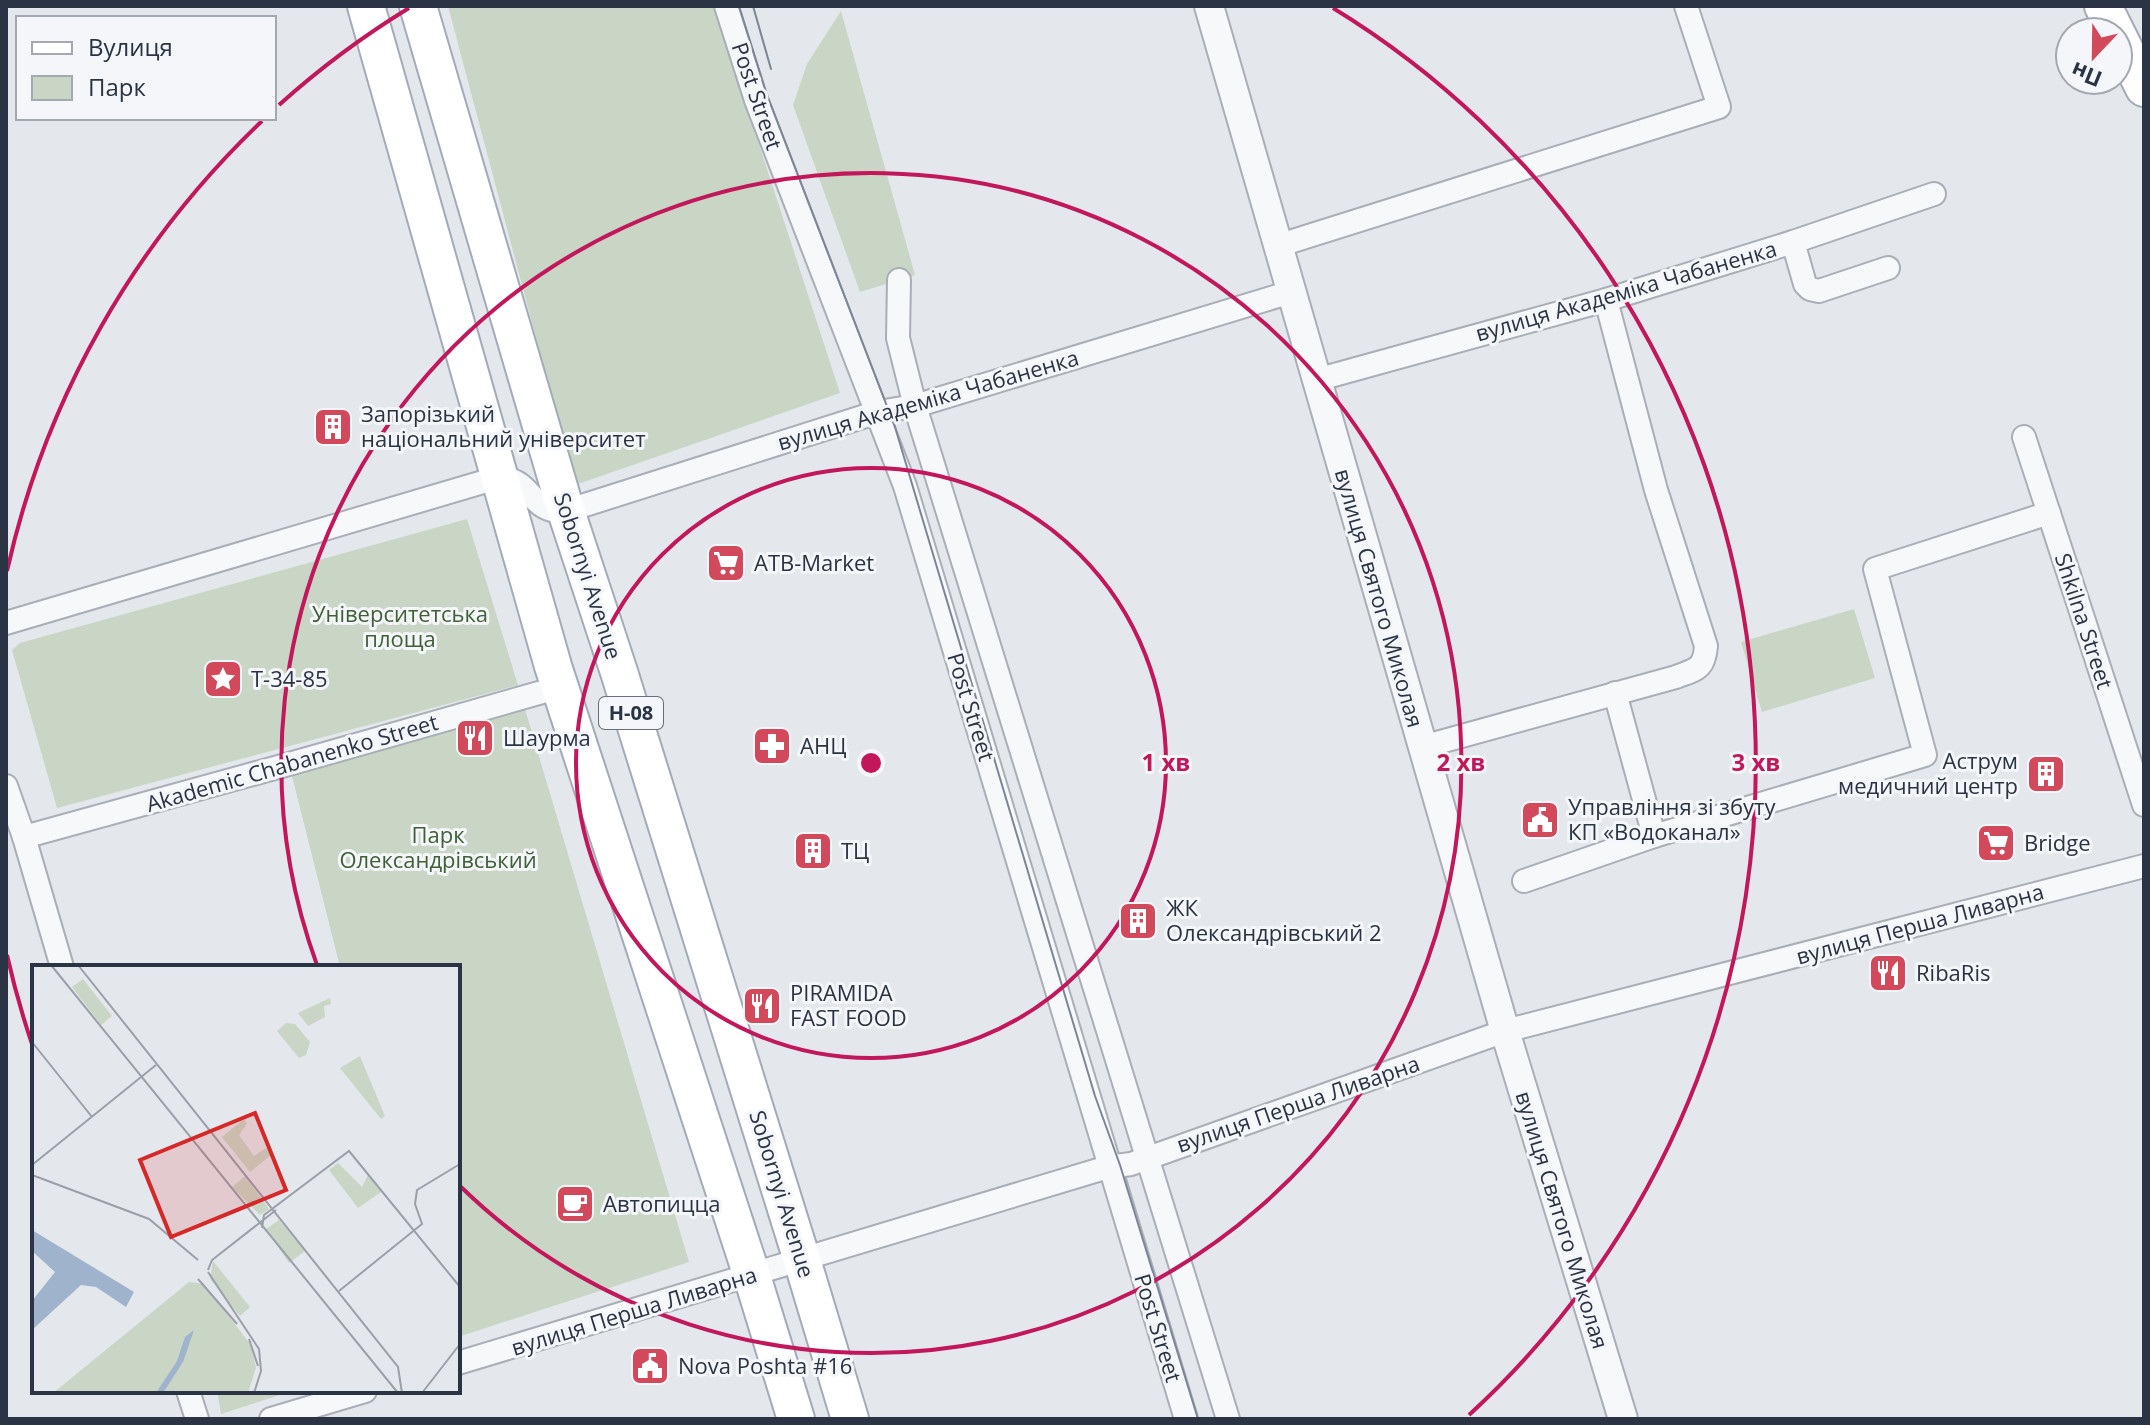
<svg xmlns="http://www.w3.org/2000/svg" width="2150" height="1425" font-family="'Open Sans',sans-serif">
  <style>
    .green { fill: #c9d6c5 }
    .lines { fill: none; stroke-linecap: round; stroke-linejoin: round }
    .minor-casing { stroke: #a9aeb7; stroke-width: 26 }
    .tertiary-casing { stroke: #a9aeb7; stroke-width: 32 }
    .primary-casing { stroke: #a3abb8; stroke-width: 40 }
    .minor { stroke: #f7f8fa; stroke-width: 22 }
    .tertiary { stroke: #f7f8fa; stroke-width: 28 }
    .primary { stroke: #fff; stroke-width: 36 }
    .tram { stroke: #7d8696; stroke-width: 2 }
    .ring { fill: none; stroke: #c2185b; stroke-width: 4 }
    .labels { text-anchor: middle; stroke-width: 6; stroke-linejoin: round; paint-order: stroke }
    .shield { fill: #f4f6f9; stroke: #676e7b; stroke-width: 2 }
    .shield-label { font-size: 20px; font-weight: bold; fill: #2b3445 }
    .street-label { font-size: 22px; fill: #2b3445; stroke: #f4f6f9 }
    .poi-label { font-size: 22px; fill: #2b3445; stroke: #f4f6f9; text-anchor: start }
    .park-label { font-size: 22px; fill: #3f6138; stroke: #f4f6f9 }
    .inset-road { fill: none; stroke: #9a9fa9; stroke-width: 2 }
    .view { fill: #d62828; fill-opacity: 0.15; stroke: #d62828; stroke-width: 4 }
    .inset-edge { fill: none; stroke: #2b3445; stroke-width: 4 }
    .centre { fill: #c2185b; stroke: #f4f6f9; stroke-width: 4 }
    .ring-label { font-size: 24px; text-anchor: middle; font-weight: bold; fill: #c2185b; stroke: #f4f6f9; stroke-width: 6; stroke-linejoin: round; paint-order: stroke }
  </style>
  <rect width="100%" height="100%" fill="#e4e7ec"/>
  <g class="green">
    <polygon points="448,6 714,6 840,393 575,485"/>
    <polygon points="841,11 915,275 860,292 793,105 807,64"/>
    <polygon points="467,519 518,685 57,808 12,650 20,643"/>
    <polygon points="1854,609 1875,678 1762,712 1741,642"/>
    <polygon points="522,699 689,1262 458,1337 458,967 340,967 289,764"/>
    <polygon points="217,1391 292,1391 221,1414"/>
  </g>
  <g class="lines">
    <defs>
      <g id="minor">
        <polyline points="726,6 756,100 905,486 1186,1419"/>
        <polyline points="1793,242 1805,284 1810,289 1819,291 1888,268"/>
        <polyline points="1277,246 1719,107 1686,6"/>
        <polyline points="899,280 898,338 915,406 1228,1419"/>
        <polyline points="1316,380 1606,300 1793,242 1934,194"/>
        <polyline points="2024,437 2144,805"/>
        <path d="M6,623L500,477C535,481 529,514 566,511L878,412L915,406L1291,292"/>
        <polyline points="1615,693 1654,836"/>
        <path d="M1422,747L1676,677C1696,669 1704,670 1706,646L1656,490L1606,300"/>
        <polyline points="6,786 24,837 62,967"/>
        <polyline points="24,837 289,764 560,687"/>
        <polyline points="1524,881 1654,836 1925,755 1875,569 2049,513"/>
        <polyline points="458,1363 1108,1167 1131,1164 1505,1031 2144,866"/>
        <polyline points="188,1391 197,1419"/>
        <polyline points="271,1419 365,1391"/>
      </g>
      <polyline id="tertiary" points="1209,6 1505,1031 1623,1419"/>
      <g id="primary">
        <polyline points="366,6 553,666 752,1276 796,1419"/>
        <polyline points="418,6 566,511 619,672 802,1260 850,1419"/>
        <polyline points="2103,6 2116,32"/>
        <polyline points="2118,36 2144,88"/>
      </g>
    </defs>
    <use href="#minor" class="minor-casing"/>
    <use href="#tertiary" class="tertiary-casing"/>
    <use href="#primary" class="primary-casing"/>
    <use href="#minor" class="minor"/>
    <use href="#tertiary" class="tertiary"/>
    <use href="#primary" class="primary"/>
    <g class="tram">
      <polyline points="739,6 766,92 895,427 1095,1096 1120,1165 1198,1419"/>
      <polyline points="753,6 771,69"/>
    </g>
  </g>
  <g class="ring">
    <circle cx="871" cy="763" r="295"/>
    <path d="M317 965A590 590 0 1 1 461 1187"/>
    <path d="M32 1044A885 885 0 0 1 7 955M7 571A885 885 0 0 1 262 121M279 105A885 885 0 0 1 409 8M1333 8A885 885 0 0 1 1469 1415"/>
  </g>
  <defs>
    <symbol id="building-square" viewBox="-11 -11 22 22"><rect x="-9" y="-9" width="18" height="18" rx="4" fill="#d1495b" stroke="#f4f6f9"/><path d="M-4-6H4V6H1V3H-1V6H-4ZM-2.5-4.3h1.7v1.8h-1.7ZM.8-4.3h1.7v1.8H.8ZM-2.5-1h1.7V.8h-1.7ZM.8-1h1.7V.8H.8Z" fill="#fff"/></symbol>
    <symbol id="supermarket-square" viewBox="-11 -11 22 22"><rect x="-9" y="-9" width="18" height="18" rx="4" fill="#d1495b" stroke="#f4f6f9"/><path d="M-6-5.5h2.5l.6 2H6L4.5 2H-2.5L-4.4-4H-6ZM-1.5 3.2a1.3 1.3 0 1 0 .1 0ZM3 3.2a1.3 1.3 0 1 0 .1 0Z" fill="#fff"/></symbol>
    <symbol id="sight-square" viewBox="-11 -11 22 22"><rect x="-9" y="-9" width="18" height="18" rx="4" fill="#d1495b" stroke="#f4f6f9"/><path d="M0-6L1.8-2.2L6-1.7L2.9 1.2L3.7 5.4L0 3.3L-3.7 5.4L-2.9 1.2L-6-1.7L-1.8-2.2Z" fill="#fff"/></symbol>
    <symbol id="restaurant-square" viewBox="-11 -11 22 22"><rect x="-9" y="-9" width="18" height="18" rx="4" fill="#d1495b" stroke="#f4f6f9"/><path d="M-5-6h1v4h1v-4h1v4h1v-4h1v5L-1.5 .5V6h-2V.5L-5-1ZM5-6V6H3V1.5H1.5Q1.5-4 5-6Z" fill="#fff"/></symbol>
    <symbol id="pharmacy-square" viewBox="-11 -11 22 22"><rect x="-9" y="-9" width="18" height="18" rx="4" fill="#d1495b" stroke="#f4f6f9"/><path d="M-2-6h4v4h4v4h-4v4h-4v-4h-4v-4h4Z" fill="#fff"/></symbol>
    <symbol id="civic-square" viewBox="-11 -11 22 22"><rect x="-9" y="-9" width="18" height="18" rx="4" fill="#d1495b" stroke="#f4f6f9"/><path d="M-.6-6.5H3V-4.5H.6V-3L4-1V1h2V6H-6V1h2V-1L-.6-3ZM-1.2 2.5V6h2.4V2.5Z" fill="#fff"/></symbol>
    <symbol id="cafe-square" viewBox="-11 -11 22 22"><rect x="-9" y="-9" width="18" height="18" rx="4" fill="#d1495b" stroke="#f4f6f9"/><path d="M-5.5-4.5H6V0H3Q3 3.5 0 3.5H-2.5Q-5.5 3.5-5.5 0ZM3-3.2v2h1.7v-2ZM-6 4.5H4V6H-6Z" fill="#fff"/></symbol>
  </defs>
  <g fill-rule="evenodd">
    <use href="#building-square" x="311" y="405" width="44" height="44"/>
    <use href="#supermarket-square" x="704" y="541" width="44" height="44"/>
    <use href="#sight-square" x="201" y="657" width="44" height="44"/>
    <use href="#restaurant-square" x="453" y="716" width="44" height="44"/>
    <use href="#pharmacy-square" x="750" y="724" width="44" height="44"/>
    <use href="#building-square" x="2024" y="752" width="44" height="44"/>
    <use href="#civic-square" x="1518" y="798" width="44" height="44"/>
    <use href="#supermarket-square" x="1974" y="821" width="44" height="44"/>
    <use href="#building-square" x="791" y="829" width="44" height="44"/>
    <use href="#building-square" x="1116" y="899" width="44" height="44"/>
    <use href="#restaurant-square" x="1866" y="951" width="44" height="44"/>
    <use href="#restaurant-square" x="740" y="984" width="44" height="44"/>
    <use href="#cafe-square" x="553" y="1182" width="44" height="44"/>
    <use href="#civic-square" x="628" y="1344" width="44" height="44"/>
  </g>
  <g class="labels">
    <rect class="shield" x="599" y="697" width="64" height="32" rx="6"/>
    <g class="shield-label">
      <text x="631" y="720">Н-08</text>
    </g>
    <g class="street-label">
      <text transform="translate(757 96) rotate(71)" y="8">Post Street</text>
      <text transform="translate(1626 291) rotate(-16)" y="8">вулиця Академіка Чабаненка</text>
      <text transform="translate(928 400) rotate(-16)" y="8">вулиця Академіка Чабаненка</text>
      <text transform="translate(588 576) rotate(72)" y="8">Sobornyi Avenue</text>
      <text transform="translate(1379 598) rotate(74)" y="8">вулиця Святого Миколая</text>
      <text transform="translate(2084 621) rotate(72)" y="8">Shkilna Street</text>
      <text transform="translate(971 707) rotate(73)" y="8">Post Street</text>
      <text transform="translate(292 763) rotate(-16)" y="8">Akademic Chabanenko Street</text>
      <text transform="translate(1920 924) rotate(-15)" y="8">вулиця Перша Ливарна</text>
      <text transform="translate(1298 1104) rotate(-19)" y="8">вулиця Перша Ливарна</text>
      <text transform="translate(782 1194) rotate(73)" y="8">Sobornyi Avenue</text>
      <text transform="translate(1562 1220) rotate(73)" y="8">вулиця Святого Миколая</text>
      <text transform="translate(634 1311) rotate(-17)" y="8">вулиця Перша Ливарна</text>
      <text transform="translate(1158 1328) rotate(73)" y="8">Post Street</text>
    </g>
    <g class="poi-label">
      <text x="361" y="422">Запорізький<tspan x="361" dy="25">національний університет</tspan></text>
      <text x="754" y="571">ATB-Market</text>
      <text x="251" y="687">Т-34-85</text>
      <text x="503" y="746">Шаурма</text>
      <text x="800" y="754">АНЦ</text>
      <text x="2018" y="769" text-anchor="end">Аструм<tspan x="2018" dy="25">медичний центр</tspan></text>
      <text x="1568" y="815">Управлiння зi збуту<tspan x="1568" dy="25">КП «Водоканал»</tspan></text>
      <text x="2024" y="851">Bridge</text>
      <text x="841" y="859">ТЦ</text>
      <text x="1166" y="916">ЖК<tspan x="1166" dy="25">Олександрівський 2</tspan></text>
      <text x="1916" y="981">RibaRis</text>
      <text x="790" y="1001">PIRAMIDA<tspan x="790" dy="25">FAST FOOD</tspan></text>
      <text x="603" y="1212">Автопицца</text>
      <text x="678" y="1374">Nova Poshta #16</text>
    </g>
    <g class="park-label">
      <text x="400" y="622">Університетська<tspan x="400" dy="25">площа</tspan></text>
      <text x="438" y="843">Парк<tspan x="438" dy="25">Олександрівський</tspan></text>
    </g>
  </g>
  <g transform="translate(32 965)">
    <rect width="428" height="428" fill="#e4e7ec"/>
    <path d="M51,14L80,51L69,60L40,22ZM298,33L299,39L292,41L293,52L276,61L266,48ZM254,58L263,59L278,77L274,90L267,93L245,66ZM328,91L353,151L349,154L308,103ZM212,154L215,159L207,170L222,191L234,183L239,190L218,207L190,172ZM306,198L330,222L336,210L349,227L326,243L297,205ZM213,211L237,244L228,250L200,222ZM247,255L273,286L257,298L234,264ZM181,296L218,342L208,351L178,314ZM157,317L172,319L219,380L224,403L216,428H21Z" fill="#c9d6c5"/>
    <path d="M0,265L102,327L94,342L64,322L49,320L0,365V336L23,307L0,286ZM162,365L151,397L131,428H124L145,396L153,372Z" fill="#9fb4cc"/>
    <path class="inset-road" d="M19,0L366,428M46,0L366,402L370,428M0,77L60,152M0,200L124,100M0,210L117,254L166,295M230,263L232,250L317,186L428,322M176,305L180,295L244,245M176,307L227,384L229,406L222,428M166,314L205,359M307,326L390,259L383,239L385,225L428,199M217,374L226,401M390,428L428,379"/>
    <path class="view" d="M223,148L254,225L139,272L108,195Z"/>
    <rect width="428" height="428" class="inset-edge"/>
  </g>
  <circle cx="871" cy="763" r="12" class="centre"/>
  <g class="ring-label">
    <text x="1166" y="771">1 хв</text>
    <text x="1461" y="771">2 хв</text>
    <text x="1756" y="771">3 хв</text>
  </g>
  <rect width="2150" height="1425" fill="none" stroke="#2b3445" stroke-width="16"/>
  <rect x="16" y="16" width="260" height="104" fill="#f4f6f9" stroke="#a4a8b1" stroke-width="2"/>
  <rect x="32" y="42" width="40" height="12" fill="#ffffff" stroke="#a4a8b1" stroke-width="2"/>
  <text x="88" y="56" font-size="24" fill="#2b3445">Вулиця</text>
  <rect x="32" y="76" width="40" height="24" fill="#c9d6c5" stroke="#a4a8b1" stroke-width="2"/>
  <text x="88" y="96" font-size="24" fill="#2b3445">Парк</text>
  <g transform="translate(2094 56) rotate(202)"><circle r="38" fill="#f4f6f9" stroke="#a4a8b1" stroke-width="2"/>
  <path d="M0-6L14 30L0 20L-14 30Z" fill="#d1495b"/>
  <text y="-12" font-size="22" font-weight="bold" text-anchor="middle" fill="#2b3445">Пн</text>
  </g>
</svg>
